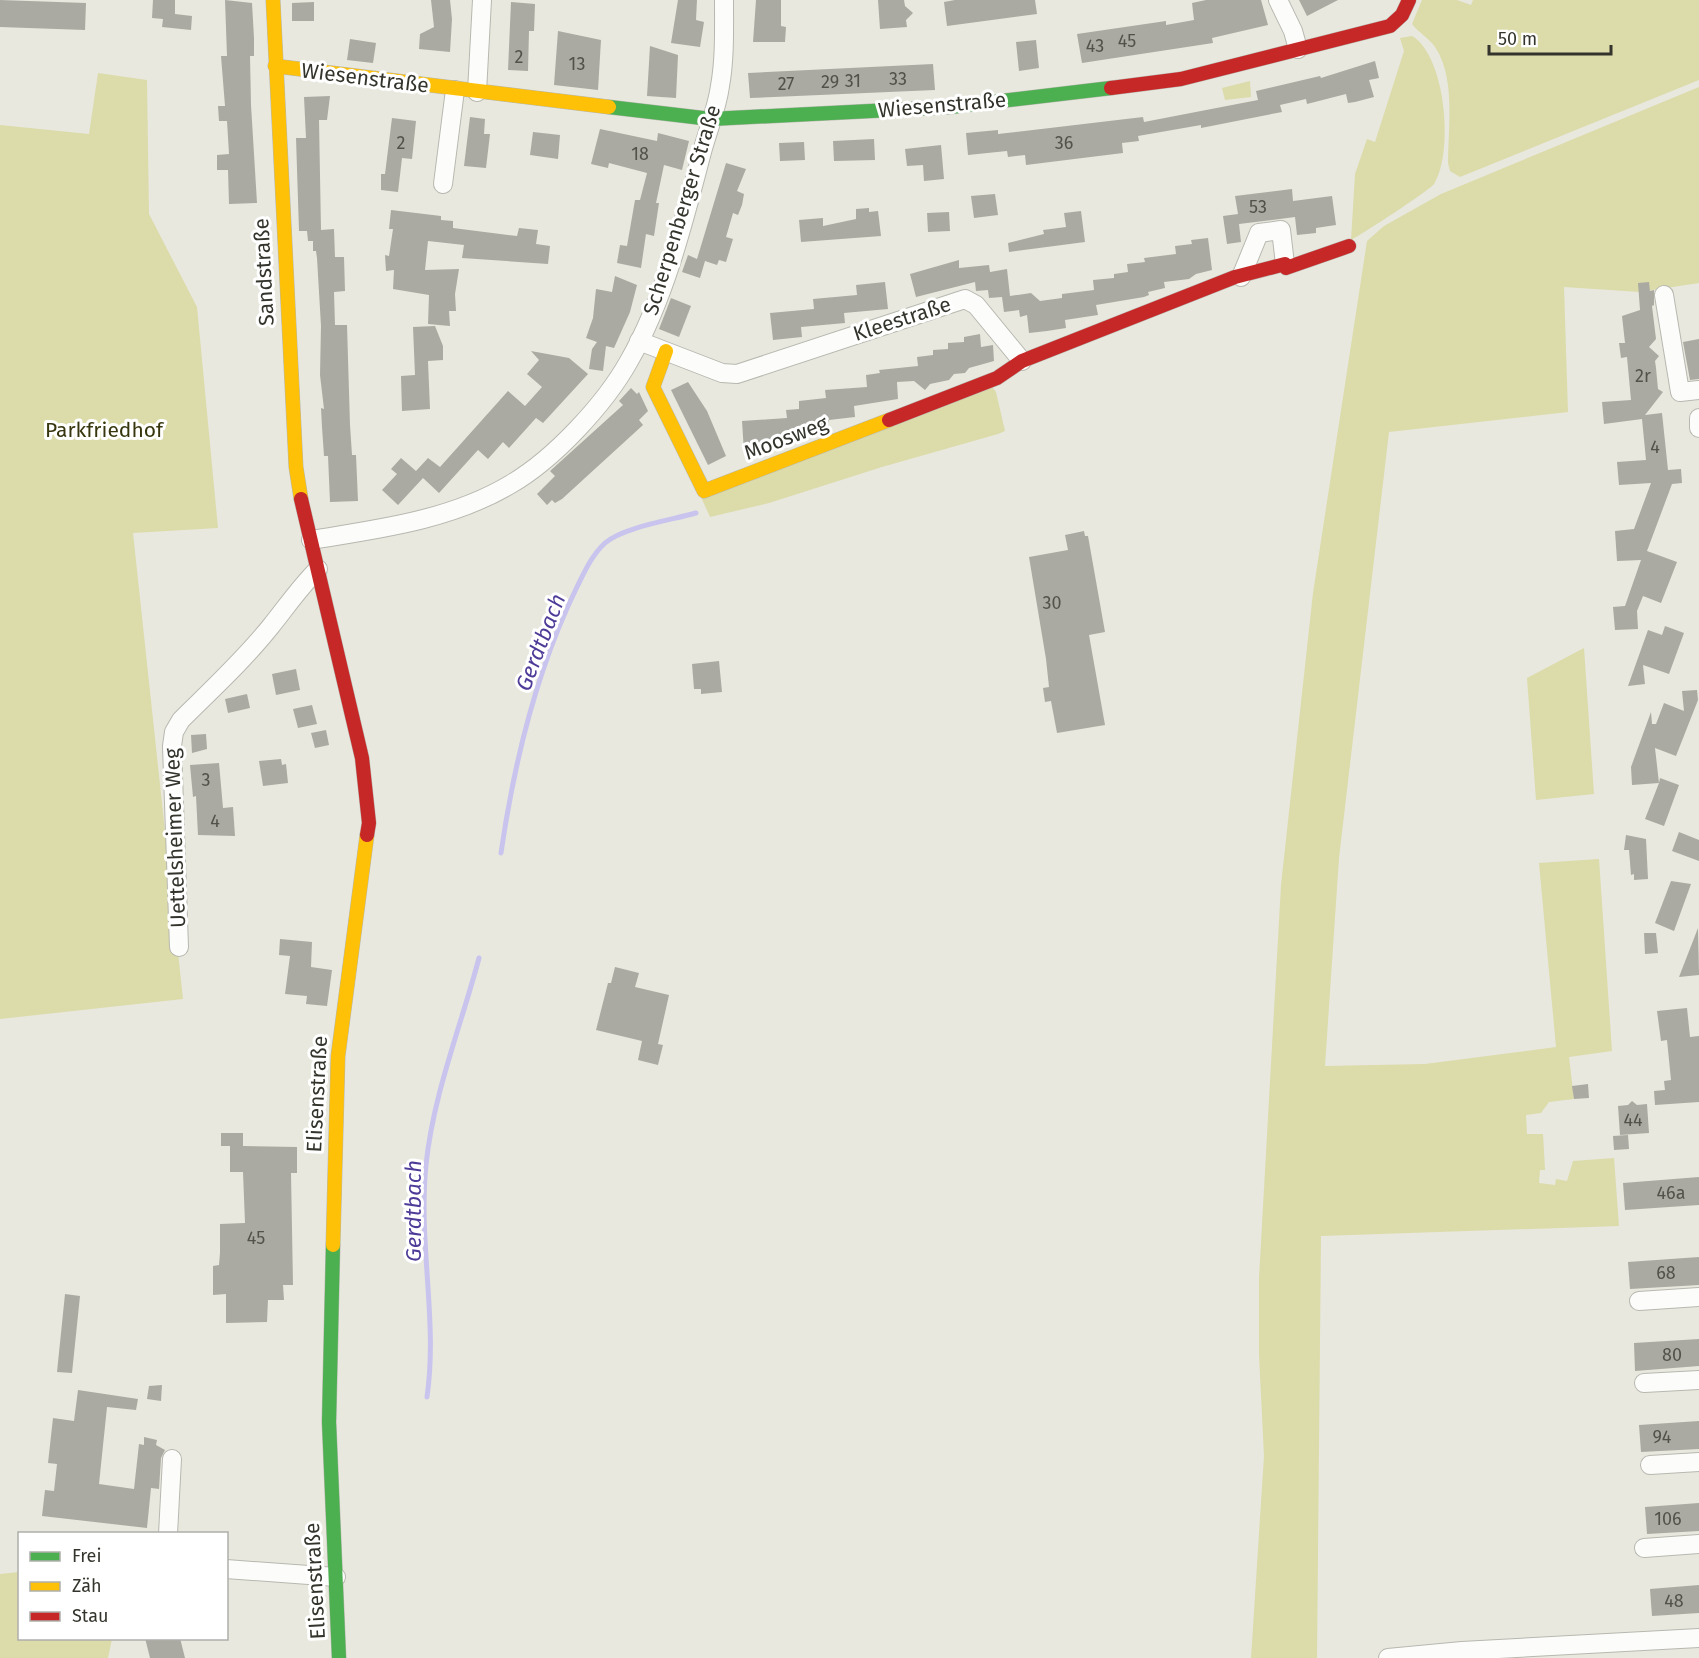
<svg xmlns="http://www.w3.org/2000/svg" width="1699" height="1658" font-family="'Fira Sans',sans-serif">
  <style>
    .green { fill: #dcdbaa }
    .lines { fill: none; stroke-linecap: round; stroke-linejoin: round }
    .stream { stroke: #c8c4ee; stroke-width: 5 }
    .building { fill: #aaaaa2 }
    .street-casing { stroke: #b8b8b1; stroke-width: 20 }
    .fast-casing { stroke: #b8b8b1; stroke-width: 15 }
    .slow-casing { stroke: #b8b8b1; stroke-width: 15 }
    .jam-casing { stroke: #b8b8b1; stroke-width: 15 }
    .street { stroke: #fcfcfa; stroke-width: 18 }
    .fast { stroke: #4caf50; stroke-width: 14 }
    .slow { stroke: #ffc107; stroke-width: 14 }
    .jam { stroke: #c62828; stroke-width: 14 }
    .labels { text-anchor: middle; stroke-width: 6; stroke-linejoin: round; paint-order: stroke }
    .number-label { font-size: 18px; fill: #52524a }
    .street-label { font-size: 21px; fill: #34342d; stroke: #fff }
    .park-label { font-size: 21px; fill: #37360e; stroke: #fff }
    .water-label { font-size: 22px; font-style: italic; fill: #4e3b98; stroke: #fff }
  </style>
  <rect width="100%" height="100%" fill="#e8e8de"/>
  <g class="green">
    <path d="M1422,0H1457L1471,5L1473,0H1699V80L1460,177L1450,171L1448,163C1448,127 1456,78 1435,47C1429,38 1419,33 1412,24Z"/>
    <path d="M1412,36C1446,56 1454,153 1434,184C1430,190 1361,235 1351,240L1355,174L1367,139L1375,142L1404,51L1400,38Z"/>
    <polygon points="98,73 147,80 149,214 197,307 218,528 133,533 183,999 0,1019 0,125 89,134"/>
    <polygon points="1250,81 1251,97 1225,100 1222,88"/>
    <polygon points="1699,87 1699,283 1640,292 1564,287 1568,412 1389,432 1339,858 1325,1066 1425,1064 1556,1047 1539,863 1599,859 1612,1051 1569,1057 1574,1099 1549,1102 1541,1113 1526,1115 1527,1134 1543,1134 1545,1170 1540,1170 1539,1183 1555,1185 1556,1179 1567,1181 1573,1161 1614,1158 1619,1226 1321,1236 1317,1658 1251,1658 1264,1456 1259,1355 1259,1278 1281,885 1313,593 1367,241 1384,226 1441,194"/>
    <polygon points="992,387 996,392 1005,431 998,434 882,467 769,503 710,517 701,497"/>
    <polygon points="1584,648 1594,794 1536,800 1527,678"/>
    <polygon points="19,1572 20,1638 112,1639 108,1658 0,1658 0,1574"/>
  </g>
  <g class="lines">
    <g class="stream">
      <path d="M501,853C514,763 536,671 576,589C584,573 591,556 605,543C623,527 672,520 696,513"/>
      <path d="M427,1397C438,1321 418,1243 426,1165C433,1095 461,1026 479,958"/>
    </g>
  </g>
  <g class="building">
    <polygon points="0,0 86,3 85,30 0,27"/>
    <polygon points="153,0 175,0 175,14 192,16 191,30 162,27 163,19 152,18"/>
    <polygon points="225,0 252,3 254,38 254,56 250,56 251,105 257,203 229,204 228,170 217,170 217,155 229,154 227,121 219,121 218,106 225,106 221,56 227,56"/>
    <polygon points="431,0 450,0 452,19 450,52 419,49 420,34 434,27"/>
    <polygon points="678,0 697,0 696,20 704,22 700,47 671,43"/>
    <polygon points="756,0 781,0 781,26 786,27 785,42 753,42"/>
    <polygon points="878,0 904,0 905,6 913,13 906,20 907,27 880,29"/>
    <polygon points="955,0 1035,0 1037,14 947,26 944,2"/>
    <polygon points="1206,0 1261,0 1268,25 1212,38 1213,43 1082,63 1077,34 1166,21 1166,25 1194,20 1192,3"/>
    <polygon points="1299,0 1338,0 1307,16"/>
    <polygon points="314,2 314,21 292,21 292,3"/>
    <polygon points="511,2 535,4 534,31 529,31 528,71 508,70"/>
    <polygon points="558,31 601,40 598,90 554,85"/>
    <polygon points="350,39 376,43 373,63 347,60"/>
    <polygon points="1036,40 1039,68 1019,71 1016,42"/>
    <polygon points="650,46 678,55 676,98 647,96"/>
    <polygon points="1375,61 1379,78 1369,80 1374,97 1355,102 1348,103 1346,94 1307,104 1306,99 1280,105 1282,112 1201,128 1201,125 1138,136 1139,141 1122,143 1123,153 1026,165 1025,155 1008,157 1007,151 968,155 966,133 998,130 998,134 1143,117 1144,122 1258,100 1256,91 1320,76 1321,78"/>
    <polygon points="933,64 935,90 750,98 748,73"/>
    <polygon points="330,96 327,120 319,120 321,230 334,229 335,257 344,257 345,291 334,292 335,325 347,325 350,425 352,455 356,455 358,501 330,502 328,456 324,456 322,427 321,408 324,409 320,375 321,326 317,258 316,251 313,251 313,241 308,241 307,231 299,231 296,138 306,138 304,97"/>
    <polygon points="470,117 485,119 484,134 490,134 486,168 464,166"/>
    <polygon points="392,118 416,121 412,159 402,158 398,192 381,190 381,174 385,174"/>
    <polygon points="600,129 657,141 658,133 689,141 682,170 664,165 656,203 659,203 654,236 646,234 641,268 617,263 620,245 627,246 635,200 640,200 647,173 609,163 608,168 591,164"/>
    <polygon points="533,132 560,135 558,159 530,155"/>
    <polygon points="874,139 875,160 834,161 833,141"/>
    <polygon points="804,142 805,160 780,161 779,143"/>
    <polygon points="941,145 944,179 924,181 923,165 907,166 905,149"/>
    <polygon points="726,163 746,169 737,191 744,194 742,205 738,215 733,213 726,237 733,239 726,262 719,260 717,265 705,261 700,278 682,272 688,255 697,259"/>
    <polygon points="1292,189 1293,201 1332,196 1336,225 1316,228 1316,233 1297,235 1295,217 1239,224 1241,242 1227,244 1223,216 1238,214 1235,196"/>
    <polygon points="995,194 998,215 974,218 971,196"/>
    <polygon points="869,208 869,212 878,211 881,236 801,242 799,220 823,218 823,226 856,219 856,209"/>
    <polygon points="391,210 441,216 441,220 453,221 453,228 517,236 519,228 538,230 536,244 550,246 548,264 462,258 464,245 428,241 425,270 459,269 455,294 456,311 449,311 450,326 428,324 429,295 393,289 394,270 386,271 385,255 389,256 393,229 389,229"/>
    <polygon points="1081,211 1085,242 1009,252 1008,243 1044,234 1043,230 1066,227 1064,213"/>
    <polygon points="949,212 950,231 928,232 927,213"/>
    <polygon points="1208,238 1212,270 1196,274 1189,279 1164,282 1165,288 1148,292 1149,295 1144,297 1096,305 1098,315 1065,320 1066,328 1047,331 1029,333 1027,315 1020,317 1019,310 1004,312 1002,297 989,298 988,290 976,291 975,282 916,297 910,274 959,260 959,268 989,265 990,272 1007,269 1010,296 1031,293 1040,301 1062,298 1062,294 1094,290 1093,280 1114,278 1114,274 1128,272 1127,264 1145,262 1144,258 1176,254 1175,246 1192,244 1191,240"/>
    <polygon points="615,276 637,285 630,312 614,348 606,346 603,371 589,369 592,349 597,342 586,338 593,318 596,289 612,292"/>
    <polygon points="885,282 888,309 844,313 845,323 801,327 802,337 773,340 770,313 814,309 813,299 857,295 856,285"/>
    <polygon points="1649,282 1650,291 1654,290 1654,305 1652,306 1656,339 1649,347 1659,356 1655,361 1656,368 1658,389 1663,392 1645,415 1662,413 1668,470 1681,469 1682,483 1672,484 1647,551 1677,562 1661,603 1643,596 1637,611 1638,629 1615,630 1613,607 1625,606 1641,560 1617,561 1615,531 1634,529 1651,483 1619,485 1617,462 1646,460 1642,419 1604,424 1602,402 1631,400 1627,357 1621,358 1619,343 1625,343 1622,316 1640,310 1638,283"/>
    <polygon points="671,298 691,306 679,337 659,329"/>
    <polygon points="435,326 443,346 443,360 428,361 430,409 402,411 401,376 415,375 413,327"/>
    <polygon points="980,334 981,347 993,345 994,361 969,368 965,373 954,374 949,380 930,384 925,390 914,381 897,382 898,399 854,406 855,417 829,420 829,427 802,430 803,437 798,438 774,441 775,448 769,450 744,452 742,421 787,418 786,410 799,409 799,401 826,398 825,390 867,387 866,375 880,373 879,370 918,366 917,357 933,355 933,350 948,349 948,343 964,342 964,337"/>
    <polygon points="1699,339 1699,379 1690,380 1683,342"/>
    <polygon points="531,351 569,358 588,374 543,423 536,418 509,448 503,442 488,459 478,450 439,493 423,478 398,505 382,490 397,474 391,469 401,458 416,471 428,458 440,467 508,391 525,406 542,387 527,374 539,360"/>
    <polygon points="688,382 707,411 726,456 708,465 671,390"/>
    <polygon points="631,388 637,394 639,392 648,411 639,420 643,425 562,499 555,503 552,500 547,505 537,494 555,476 550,471 623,405 619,401"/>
    <polygon points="1084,531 1085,536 1088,536 1105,632 1089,635 1105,725 1057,733 1051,701 1045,702 1043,688 1049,687 1046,659 1029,557 1068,550 1065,535"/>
    <polygon points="1665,626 1684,633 1669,674 1643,665 1645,684 1628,686 1648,630 1662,635"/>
    <polygon points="719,661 722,692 701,694 701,689 694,689 692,664"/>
    <polygon points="296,669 300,690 276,695 272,674"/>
    <polygon points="1697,690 1698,700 1676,756 1655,748 1659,783 1660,778 1679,785 1664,826 1645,819 1659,783 1632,785 1631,767 1651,712 1652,724 1656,724 1664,703 1684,711 1682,691"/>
    <polygon points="247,694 250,708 228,713 225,699"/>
    <polygon points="312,705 317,724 298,728 293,709"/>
    <polygon points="326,730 329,745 315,748 311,733"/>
    <polygon points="206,734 207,749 192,753 191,735"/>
    <polygon points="281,759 282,765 286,764 288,783 263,786 259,761"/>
    <polygon points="219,763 223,808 233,807 235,836 198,835 196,796 193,797 190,765"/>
    <polygon points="1679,832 1699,840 1699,861 1672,851"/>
    <polygon points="1626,835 1646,839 1648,879 1634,880 1634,874 1631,875 1629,850 1624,850"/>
    <polygon points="1671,881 1691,884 1674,931 1655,923"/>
    <polygon points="1698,928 1699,975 1679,977"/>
    <polygon points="1644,933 1656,933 1658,953 1645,954"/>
    <polygon points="280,939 312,942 311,967 332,970 327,1006 306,1004 307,996 285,994 290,956 279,955"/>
    <polygon points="615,967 639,973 635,987 669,995 658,1044 663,1045 658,1065 638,1060 642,1041 596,1030 608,983 611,983"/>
    <polygon points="1687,1008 1690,1037 1699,1036 1699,1102 1655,1105 1654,1091 1665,1090 1664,1081 1671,1080 1667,1040 1661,1041 1657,1011"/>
    <polygon points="1588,1084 1589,1098 1574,1099 1572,1086"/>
    <polygon points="1632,1101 1637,1105 1647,1104 1649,1133 1620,1135 1618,1106 1628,1105"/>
    <polygon points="221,1133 243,1133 243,1146 297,1147 297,1173 291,1173 293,1285 283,1285 284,1300 268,1300 267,1322 226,1323 226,1294 213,1295 213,1266 219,1265 220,1253 220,1224 245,1223 243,1172 230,1172 230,1146 221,1146"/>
    <polygon points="1628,1135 1629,1149 1614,1150 1613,1136"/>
    <polygon points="1699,1177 1699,1205 1625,1210 1623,1183"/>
    <polygon points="1699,1257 1699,1285 1630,1289 1628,1262"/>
    <polygon points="65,1294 80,1296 72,1373 57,1372"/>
    <polygon points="1699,1339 1699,1366 1635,1371 1634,1343"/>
    <polygon points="162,1385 161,1401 147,1399 149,1386"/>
    <polygon points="78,1390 138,1399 136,1410 107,1407 99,1484 134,1489 139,1444 144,1445 144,1437 157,1440 156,1445 165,1450 161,1458 159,1489 151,1488 147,1528 42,1516 45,1490 54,1491 57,1464 48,1463 53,1418 74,1421"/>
    <polygon points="1699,1421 1699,1449 1641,1452 1639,1425"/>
    <polygon points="1699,1503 1699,1531 1647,1534 1645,1507"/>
    <polygon points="1699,1585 1699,1613 1652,1616 1650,1589"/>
    <polygon points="145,1638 180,1638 185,1658 150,1658"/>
  </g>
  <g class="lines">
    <defs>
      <g id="street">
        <polyline points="1278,0 1293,31 1298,49"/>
        <polyline points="477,92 482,0"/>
        <polyline points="443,184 455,90"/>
        <polyline points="1241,277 1259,233 1281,230 1285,264"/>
        <polyline points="1664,295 1680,392 1699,390"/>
        <polyline points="639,341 722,373 737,374 965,299 976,305 1022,361"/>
        <polyline points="1699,418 1699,428"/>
        <path d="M311,540C379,529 451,520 511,484C554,459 605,404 629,361C665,298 684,221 702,152C708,130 717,108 720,86C725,58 724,29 724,0"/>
        <path d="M179,947L172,746L174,732L181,720C211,690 244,660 271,626C287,606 300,587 318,569"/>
        <polyline points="1639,1301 1699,1297"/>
        <polyline points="1644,1383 1699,1380"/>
        <polyline points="1650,1465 1699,1462"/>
        <polyline points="168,1534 172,1459"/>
        <polyline points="1644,1548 1699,1544"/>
        <polyline points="226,1569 336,1577"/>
        <polyline points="1388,1658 1462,1651 1699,1638"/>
      </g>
      <g id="fast">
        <polyline points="609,107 711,119 950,107 1111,88"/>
        <polyline points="333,1245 329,1422 339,1658"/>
      </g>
      <g id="slow">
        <polyline points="273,0 296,467 301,499"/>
        <polyline points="275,66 609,107"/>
        <polyline points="666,351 653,387 704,491 889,420"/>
        <polyline points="333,1245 338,1056 367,835"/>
      </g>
      <g id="jam">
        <polyline points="1111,88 1181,79 1390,26 1402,15 1409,0"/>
        <polyline points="889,420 997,378 1022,361 1235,277 1285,264 1286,268 1349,246"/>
        <polyline points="301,499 362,758 369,823 367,835"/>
      </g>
    </defs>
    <use href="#street" class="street-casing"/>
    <use href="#fast" class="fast-casing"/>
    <use href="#slow" class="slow-casing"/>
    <use href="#jam" class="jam-casing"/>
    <use href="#street" class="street"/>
    <use href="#fast" class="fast"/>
    <use href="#slow" class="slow"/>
    <use href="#jam" class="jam"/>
  </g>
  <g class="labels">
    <g class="number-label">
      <text x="1127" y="47">45</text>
      <text x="1095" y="52">43</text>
      <text x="519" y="63">2</text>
      <text x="577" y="70">13</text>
      <text x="898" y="85">33</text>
      <text x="853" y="87">31</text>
      <text x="830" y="88">29</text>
      <text x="786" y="90">27</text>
      <text x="401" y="149">2</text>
      <text x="1064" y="149">36</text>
      <text x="640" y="160">18</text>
      <text x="1258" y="213">53</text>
      <text x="1643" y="382">2r</text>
      <text x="1655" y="453">4</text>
      <text x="1052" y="609">30</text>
      <text x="206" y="786">3</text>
      <text x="215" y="827">4</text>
      <text x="1633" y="1126">44</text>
      <text x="1671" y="1199">46a</text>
      <text x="256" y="1244">45</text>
      <text x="1666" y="1279">68</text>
      <text x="1672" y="1361">80</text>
      <text x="1662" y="1443">94</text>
      <text x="1668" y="1525">106</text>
      <text x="1674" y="1607">48</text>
    </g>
    <g class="street-label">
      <text transform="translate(365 78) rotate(7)" y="7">Wiesenstraße</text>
      <text transform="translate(942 105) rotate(-5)" y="7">Wiesenstraße</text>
      <text transform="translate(682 210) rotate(-73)" y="7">Scherpenberger Straße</text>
      <text transform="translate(264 272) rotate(-93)" y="7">Sandstraße</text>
      <text transform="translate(902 319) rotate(-18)" y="7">Kleestraße</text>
      <text transform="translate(786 438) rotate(-21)" y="7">Moosweg</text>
      <text transform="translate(175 838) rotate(-92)" y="7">Uettelsheimer Weg</text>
      <text transform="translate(317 1094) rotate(-87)" y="7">Elisenstraße</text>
      <text transform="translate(315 1581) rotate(-93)" y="7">Elisenstraße</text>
    </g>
    <g class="park-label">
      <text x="104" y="437">Parkfriedhof</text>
    </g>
    <g class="water-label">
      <text transform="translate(540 642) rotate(-69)" y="8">Gerdtbach</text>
      <text transform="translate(413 1211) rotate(-90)" y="8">Gerdtbach</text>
    </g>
  </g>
  <rect x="18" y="1532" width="210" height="108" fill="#ffffff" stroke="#aeaeab" stroke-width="1.5"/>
  <rect x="30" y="1552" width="30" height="9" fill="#4caf50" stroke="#aeaeab" stroke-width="1.5"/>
  <text x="72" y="1562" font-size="18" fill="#34342d">Frei</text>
  <rect x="30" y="1582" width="30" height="9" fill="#ffc107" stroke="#aeaeab" stroke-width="1.5"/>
  <text x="72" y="1592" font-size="18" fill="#34342d">Zäh</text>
  <rect x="30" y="1612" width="30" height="9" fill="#c62828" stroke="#aeaeab" stroke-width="1.5"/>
  <text x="72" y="1622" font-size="18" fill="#34342d">Stau</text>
  <path d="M1489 45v9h122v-9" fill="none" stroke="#34342d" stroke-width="3"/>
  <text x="1498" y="45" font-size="18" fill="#34342d" stroke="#ffffff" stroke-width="4.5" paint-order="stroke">50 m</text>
</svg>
